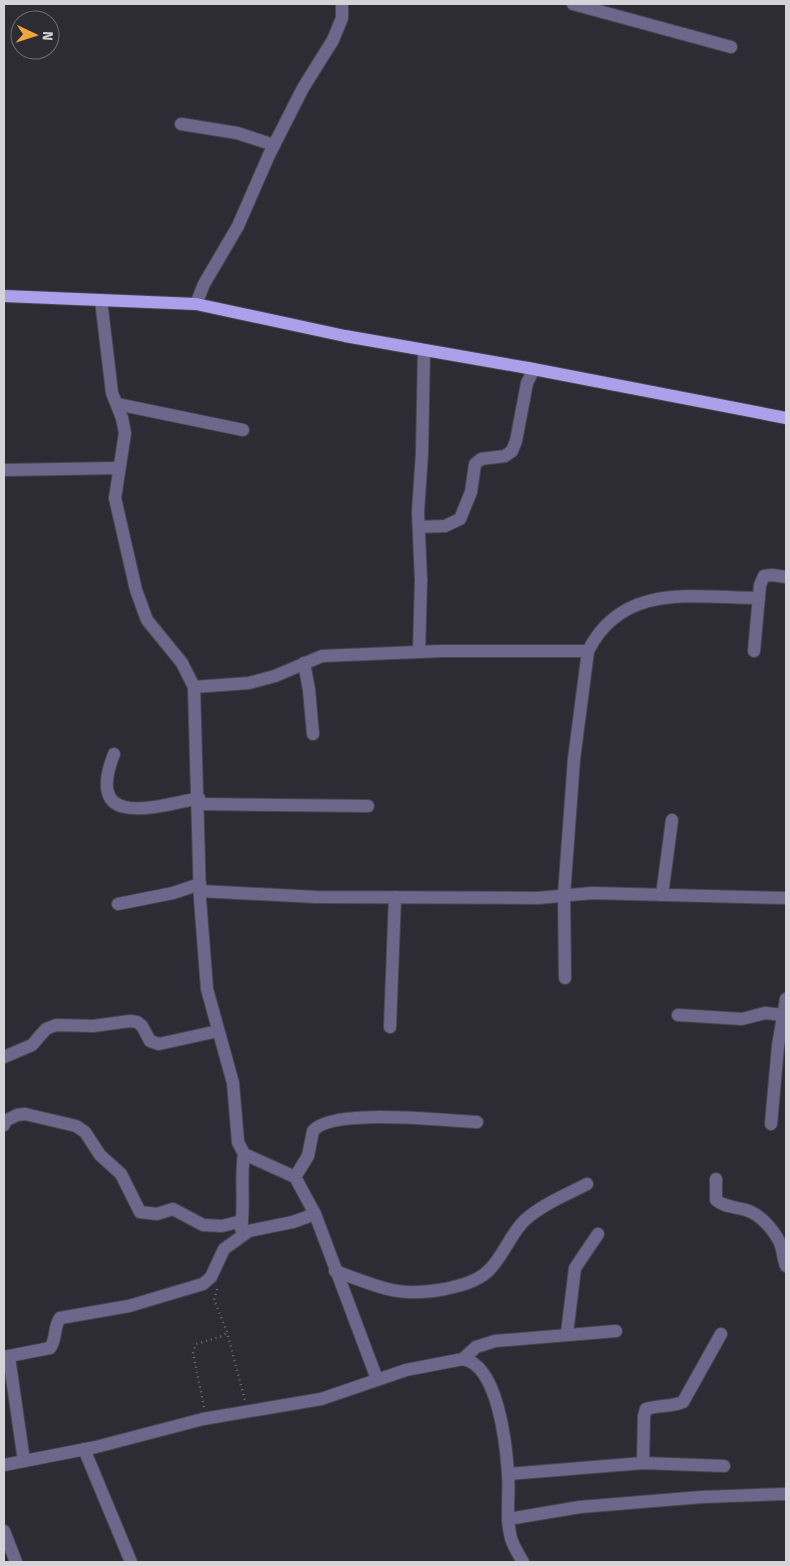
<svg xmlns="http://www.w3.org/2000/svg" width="790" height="1566" font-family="'Fira Sans',sans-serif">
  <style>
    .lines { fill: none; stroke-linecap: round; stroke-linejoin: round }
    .minor-casing { stroke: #48474e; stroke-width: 14 }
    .major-casing { stroke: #48474e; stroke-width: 14 }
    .path { stroke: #6f6e75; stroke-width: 2.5; stroke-dasharray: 1 4; stroke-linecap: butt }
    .minor { stroke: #6c678b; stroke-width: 12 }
    .major { stroke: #aba0e9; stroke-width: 12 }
  </style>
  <rect width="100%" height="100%" fill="#2d2c34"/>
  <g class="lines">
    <defs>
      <g id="minor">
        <polyline points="573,4 731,47"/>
        <polyline points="181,124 237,133 274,145"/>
        <polyline points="101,300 112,393 122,418 125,433 115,498 136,590 147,620 182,663 194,687 200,899 207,989 233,1083 238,1142 244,1154 295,1177 315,1214 377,1379"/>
        <polyline points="196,304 204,284 238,226 269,155 303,88 333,40 342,18 342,4"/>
        <polyline points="117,404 243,430"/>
        <polyline points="4,470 118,468"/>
        <polyline points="419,527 445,526 460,519 471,492 475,464 481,459 505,456 512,451 516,441 527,383 534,369"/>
        <polyline points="754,651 760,585 764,576 772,575 786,577"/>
        <polyline points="419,652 421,580 418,512 422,453 424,350"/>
        <polyline points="304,663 309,690 313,734"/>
        <polyline points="194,687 249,683 275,676 322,656 442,651 588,651"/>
        <path d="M114,754C84,830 155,807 199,798"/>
        <polyline points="198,804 368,806"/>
        <polyline points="200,891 316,897 538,898 592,893 786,898"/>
        <polyline points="662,895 672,820"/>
        <polyline points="118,904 173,893 200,884"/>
        <path d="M565,978L564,895L574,759L588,651C623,581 695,598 759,598"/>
        <polyline points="678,1015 742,1019 765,1013 783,1015"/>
        <polyline points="390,1027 395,897"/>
        <polyline points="4,1057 32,1045 46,1029 56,1025 93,1026 130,1021 137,1022 142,1026 150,1041 159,1044 218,1031"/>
        <polyline points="771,1124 778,1046 786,999"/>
        <polyline points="4,1125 5,1121 17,1115 25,1114 76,1126 85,1132 100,1155 121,1174 140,1212 157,1214 173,1209 203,1225 222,1226 242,1221"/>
        <path d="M295,1177L308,1156L313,1131C331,1107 446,1121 477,1122"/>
        <path d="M716,1179V1200C724,1207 736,1207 746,1210C760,1214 774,1230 780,1243C783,1250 783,1259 786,1266"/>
        <path d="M241,1229C245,1204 240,1179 244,1154"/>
        <path d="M335,1271C381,1287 396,1298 445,1289C459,1286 476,1282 487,1272C503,1258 510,1234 525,1220C543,1204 566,1195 587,1184"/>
        <polyline points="567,1333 575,1268 598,1234"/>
        <path d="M4,1357L50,1348C57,1339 53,1328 60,1318L129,1306L203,1284L211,1277L224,1249L249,1231L293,1222L315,1214"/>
        <polyline points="9,1357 24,1461"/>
        <polyline points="463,1359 476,1347 495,1341 616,1331"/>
        <polyline points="84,1449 131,1562"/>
        <path d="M643,1463L644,1416L646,1409C659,1405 671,1407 683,1402L721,1334"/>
        <path d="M4,1465L96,1447L203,1419L321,1399L406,1370L463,1359C498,1365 506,1444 508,1473C510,1495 505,1517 511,1538C513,1546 519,1555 523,1562"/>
        <polyline points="508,1474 643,1463 724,1466"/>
        <polyline points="508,1519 580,1507 702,1497 786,1494"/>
        <polyline points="4,1531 16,1562"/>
      </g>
      <polyline id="major" points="4,296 196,304 345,336 528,368 786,418"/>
    </defs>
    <use href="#minor" class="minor-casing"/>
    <use href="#major" class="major-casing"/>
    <g class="path">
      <polyline points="217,1289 214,1300 227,1332 245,1401"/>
      <polyline points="204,1407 193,1353 196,1344 223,1336 227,1332"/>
    </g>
    <use href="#minor" class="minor"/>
    <use href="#major" class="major"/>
  </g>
  <rect width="790" height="1566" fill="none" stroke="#d4d3d8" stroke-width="10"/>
  <g transform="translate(35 35) rotate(94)"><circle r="24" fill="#2d2c34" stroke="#706f76"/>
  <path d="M0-4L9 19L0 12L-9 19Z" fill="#efa73d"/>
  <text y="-8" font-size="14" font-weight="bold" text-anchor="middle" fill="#d4d3d8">N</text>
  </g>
</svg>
